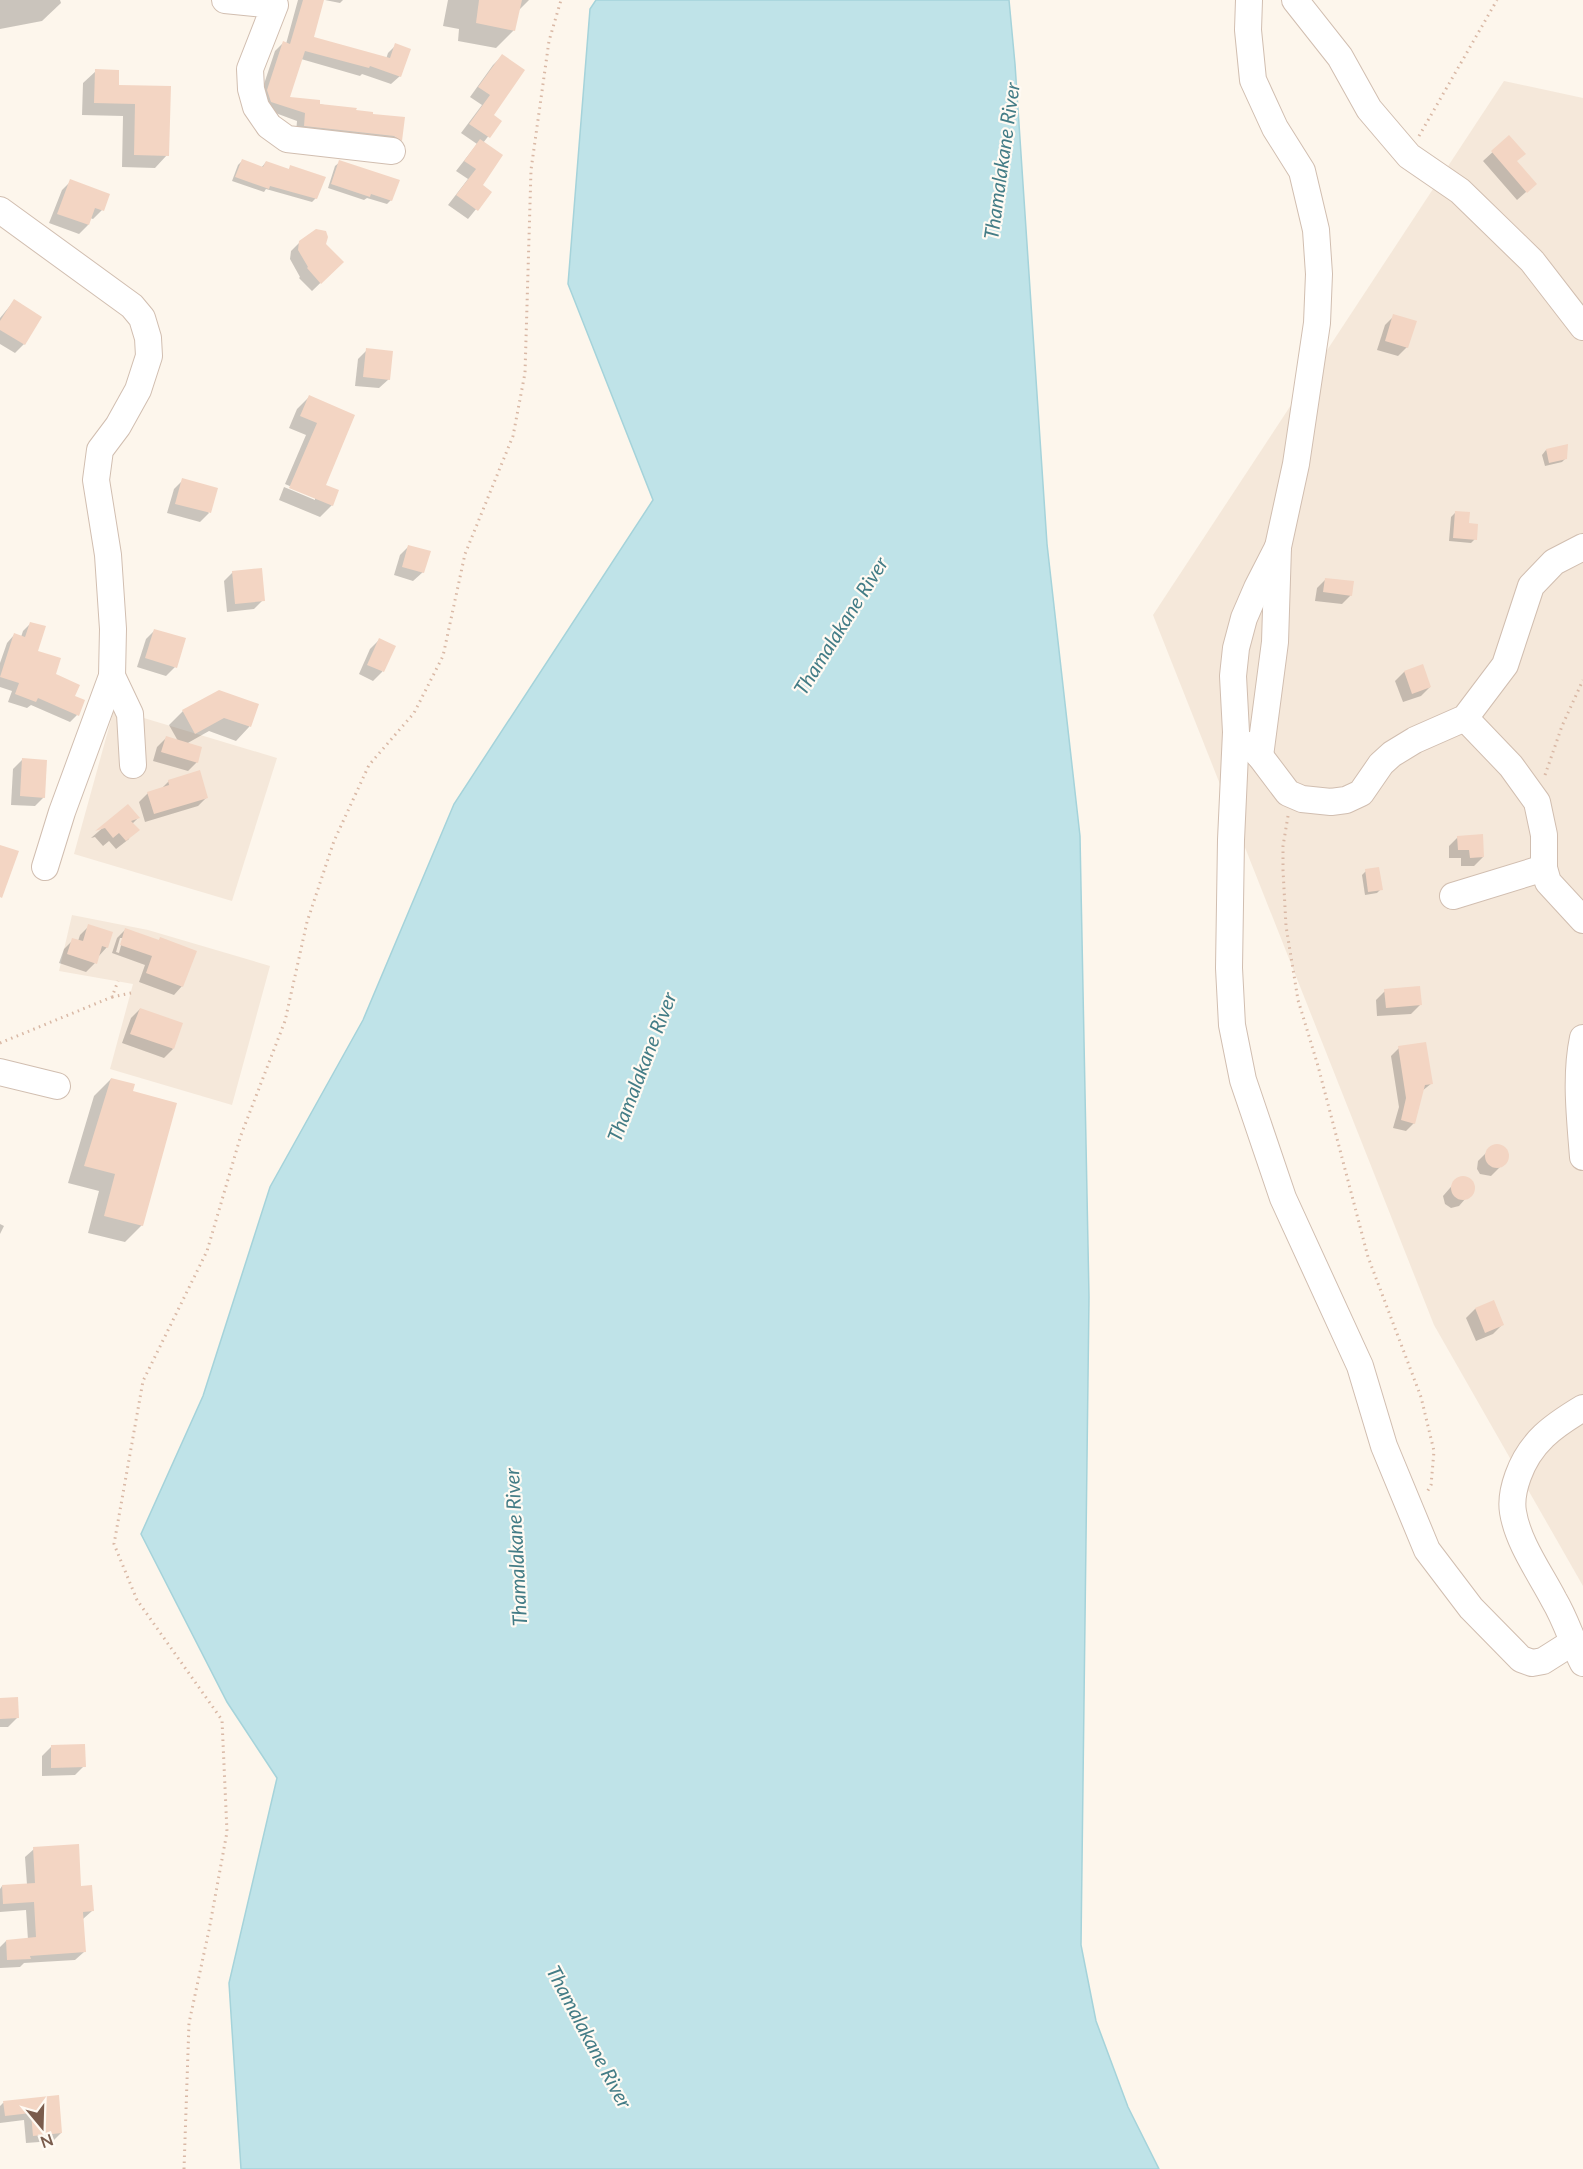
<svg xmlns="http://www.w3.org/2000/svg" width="1583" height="2169" font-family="Lato,sans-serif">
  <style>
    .residential { fill: #f5e8da }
    .water { fill: #bfe3e8; stroke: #a5d3da; stroke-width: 1.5 }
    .shadow { fill: #0003; fill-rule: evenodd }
    .building { fill: #f3d5c3 }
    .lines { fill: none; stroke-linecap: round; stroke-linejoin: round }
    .minor-casing { stroke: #d1beb0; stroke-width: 28 }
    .path { stroke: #d9b8a5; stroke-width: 3; stroke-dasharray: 1.5 4.5; stroke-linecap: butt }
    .minor { stroke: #fff; stroke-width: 26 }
    .labels { text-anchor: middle; stroke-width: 4.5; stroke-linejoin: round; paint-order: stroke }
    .water-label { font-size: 20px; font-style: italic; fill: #437c86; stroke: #fffaf3 }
  </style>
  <rect width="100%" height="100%" fill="#fdf6ec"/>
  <g class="residential">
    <polygon points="1504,81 1583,98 1583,1586 1434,1325 1153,615"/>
    <polygon points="114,709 277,758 232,901 74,854"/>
    <polygon points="72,915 148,930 270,966 232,1105 110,1069 133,984 59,971"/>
  </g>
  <polygon class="water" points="596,0 1009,0 1015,64 1047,544 1080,836 1089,1297 1081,1945 1096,2021 1128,2107 1159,2169 241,2169 229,1983 277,1778 227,1702 141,1534 203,1396 270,1187 363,1020 454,804 653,500 568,284 590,9"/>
  <g class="shadow">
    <polygon points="0,0 60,0 61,3 42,21 0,29"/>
    <polygon points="298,0 323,0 312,38 386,59 388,53 396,45 400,76 391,84 362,74 360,76 301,59 288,98 355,111 401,140 393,148 296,133 297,121 262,108 259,99 275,51 283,43 286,44"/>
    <polygon points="325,0 343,0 340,3"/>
    <polygon points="448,0 529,0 518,11 514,30 496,48 458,41 459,29 443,26"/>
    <polygon points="502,56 492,115 500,121 483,143 481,185 490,192 468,219 448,205 468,179 456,171 477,144 461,133 482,105 470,97 493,65"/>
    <polygon points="96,71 117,87 169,88 167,155 155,168 122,167 123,116 82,115 83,83"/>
    <polygon points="1509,137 1516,161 1535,184 1517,200 1483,161"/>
    <polygon points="242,161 261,168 266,162 288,170 291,167 316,198 312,202 266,189 264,192 232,181 238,165"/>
    <polygon points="340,162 391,200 387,204 367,198 364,200 328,188 335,166"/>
    <polygon points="71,181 102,210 93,219 90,218 88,225 79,234 49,223 62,190"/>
    <polygon points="300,242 324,244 342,262 312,291 299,278 300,277 290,259 291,251"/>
    <polygon points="14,301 24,344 15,353 0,344 0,318"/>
    <polygon points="1394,316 1407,347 1398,356 1377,350 1385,325"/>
    <polygon points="367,350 389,379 379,388 355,386 358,359"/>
    <polygon points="309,397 353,416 324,486 332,505 320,517 279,500 284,487 315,500 315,497 285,484 306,435 289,428 297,409"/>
    <polygon points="1546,450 1566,458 1562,462 1545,466 1542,455"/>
    <polygon points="183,480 209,513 200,522 167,513 174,489"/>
    <polygon points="1455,513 1467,525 1475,539 1471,543 1449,541 1451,517"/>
    <polygon points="409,546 423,572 413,581 394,575 400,555"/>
    <polygon points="233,572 263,600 254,609 227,612 224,581"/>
    <polygon points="1326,579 1351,595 1342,604 1315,601 1317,588"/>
    <polygon points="31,623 36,652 73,697 77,715 70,722 31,705 27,708 8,702 12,691 0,687 0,663 7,643 14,635 21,637 23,631"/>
    <polygon points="155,630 175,667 166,676 137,667 146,639"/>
    <polygon points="379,640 394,647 382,672 373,681 359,674 370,649"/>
    <polygon points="1422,666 1430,687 1421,696 1403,702 1395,681 1404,672"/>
    <polygon points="257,705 249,727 236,741 209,731 186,744 197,762 188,771 153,761 157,747 166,738 178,741 169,725 183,711"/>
    <polygon points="22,760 44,797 35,806 11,805 13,769"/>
    <polygon points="169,781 207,797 198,806 145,822 139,802 148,793 161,789"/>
    <polygon points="128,806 138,818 132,824 129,839 116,849 109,841 103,846 95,837 91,838"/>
    <polygon points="1458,837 1483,857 1474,866 1461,866 1461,858 1449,858 1449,846"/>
    <polygon points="1366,871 1381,889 1377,893 1365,895 1362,875"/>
    <polygon points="89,926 107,947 98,957 95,963 86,972 59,963 64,949 73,940 78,941 80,935"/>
    <path d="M125,930L158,941L160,939L182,986L174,995L139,982L145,965L112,953L117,938ZM120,938H123L119,953L116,952Z"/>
    <polygon points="1385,991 1420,1005 1411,1014 1377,1016 1376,1000"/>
    <polygon points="140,1009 173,1049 164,1058 122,1043 131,1018"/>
    <polygon points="1399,1048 1432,1083 1422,1091 1414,1123 1406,1131 1393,1128 1399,1107 1391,1056"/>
    <polygon points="111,1079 131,1092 142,1225 125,1242 88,1233 99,1191 68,1183 94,1096"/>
    <polygon points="1494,1145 1502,1146 1508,1152 1507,1160 1491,1176 1480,1174 1477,1169 1478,1161"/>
    <polygon points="1465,1178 1471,1180 1473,1190 1459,1206 1451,1208 1445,1204 1443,1196 1457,1180"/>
    <polygon points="0,1224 4,1226 0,1234"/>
    <polygon points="1493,1302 1502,1325 1493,1334 1476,1341 1466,1318 1475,1309"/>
    <polygon points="0,1699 17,1718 8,1727 0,1727"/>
    <polygon points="51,1747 84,1766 75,1775 42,1776 42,1756"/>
    <polygon points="34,1849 80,1887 92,1911 83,1919 84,1952 75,1960 24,1963 20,1967 0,1968 0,1947 6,1941 28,1940 26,1910 0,1912 0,1889 2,1886 27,1885 25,1857"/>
    <polygon points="58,2096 61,2133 53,2141 26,2143 24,2120 0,2123 0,2106 3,2103"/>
  </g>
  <g class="building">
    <polygon points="303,0 324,0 314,37 390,58 395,43 411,49 401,77 370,66 369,68 305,51 290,97 320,100 320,104 357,108 356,110 373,112 373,114 405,117 402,141 394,136 304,126 305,113 271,102 267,90 283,41 290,44"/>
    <polygon points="479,0 522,0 515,31 476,23"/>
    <polygon points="502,54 525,70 494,115 502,121 490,138 469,124 490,95 478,87"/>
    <polygon points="95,69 119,70 119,85 171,86 169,156 134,155 135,104 94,103"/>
    <polygon points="1509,135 1526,154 1517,161 1537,184 1527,193 1491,151"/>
    <polygon points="480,139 503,155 483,185 492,192 478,211 456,195 476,169 464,161"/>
    <polygon points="242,159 263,167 266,161 289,169 290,165 326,177 317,199 270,186 269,189 235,177"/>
    <polygon points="339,160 400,180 392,201 371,194 370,197 331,184"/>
    <polygon points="70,179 110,194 104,211 95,208 89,225 57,214"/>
    <polygon points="316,229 326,231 328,237 326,244 344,262 321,284 307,268 308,267 298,250 299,241"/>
    <polygon points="14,299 42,317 25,345 0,330 0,321"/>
    <polygon points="1393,314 1417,321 1408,348 1385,341"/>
    <polygon points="366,348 393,351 390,380 363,377"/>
    <polygon points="309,395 355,415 326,485 339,490 333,506 289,488 317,423 300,416"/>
    <polygon points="1568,444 1567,459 1549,463 1546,449"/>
    <polygon points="182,478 218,488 211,513 175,504"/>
    <polygon points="1455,511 1470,512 1469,523 1478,524 1477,540 1453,538"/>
    <polygon points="408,545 431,551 424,573 402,567"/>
    <polygon points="262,568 265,601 235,604 232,571"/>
    <polygon points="1325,578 1354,581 1352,596 1323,592"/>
    <polygon points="30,622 46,626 38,651 61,658 56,674 80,685 75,696 85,700 79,716 38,698 36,702 15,694 19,683 0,677 14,633 25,637"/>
    <polygon points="154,629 186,638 177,668 145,658"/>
    <polygon points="379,638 396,646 384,672 367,665"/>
    <polygon points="1423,664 1431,687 1412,694 1404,671"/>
    <polygon points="219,690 259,704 251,727 224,718 195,734 182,710"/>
    <polygon points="166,736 202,747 198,763 161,752"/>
    <polygon points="22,758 47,760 45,798 20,796"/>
    <polygon points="200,770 208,798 154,814 147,792 169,785 168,780"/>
    <polygon points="128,804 140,818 131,821 140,830 126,841 119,833 113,838 105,828 95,831"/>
    <polygon points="1483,834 1484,857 1470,858 1469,850 1458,850 1457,836"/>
    <polygon points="0,845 19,851 2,898 0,897"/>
    <polygon points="1379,867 1383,890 1368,892 1365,869"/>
    <polygon points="88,924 113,932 108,948 102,946 97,964 67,954 72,938 83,941"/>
    <polygon points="125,928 159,940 160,937 197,951 183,987 146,973 152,956 120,945"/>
    <polygon points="1420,986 1422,1005 1386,1008 1384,989"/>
    <polygon points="140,1008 183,1023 174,1049 130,1034"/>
    <polygon points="1426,1042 1433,1084 1425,1085 1415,1124 1401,1120 1406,1098 1398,1046"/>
    <polygon points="111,1078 135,1084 133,1091 177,1103 143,1226 104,1216 115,1174 84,1166"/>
    <circle cx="1497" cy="1156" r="12"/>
    <circle cx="1463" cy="1188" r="12"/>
    <polygon points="1494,1300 1504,1325 1485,1333 1475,1308"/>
    <polygon points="18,1697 19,1718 0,1719 0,1698"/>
    <polygon points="85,1744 86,1767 51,1768 51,1745"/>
    <polygon points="79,1844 81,1886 92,1885 94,1911 83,1912 86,1952 30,1956 31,1959 7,1960 6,1940 36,1937 34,1902 3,1904 2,1885 35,1883 33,1847"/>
    <polygon points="59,2095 62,2133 33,2136 31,2113 5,2116 3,2101"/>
  </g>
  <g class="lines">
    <defs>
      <g id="minor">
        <polyline points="225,0 275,5 250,69 251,89 256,107 269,126 287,139 392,151"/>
        <polyline points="1249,0 1248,30 1253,80 1275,128 1302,171 1316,230 1319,274 1317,323 1296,464 1278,547 1275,642 1260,756"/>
        <polyline points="1295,0 1340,57 1369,109 1409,156 1460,191 1532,261 1583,327"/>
        <polyline points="0,210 132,306 142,318 148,338 149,356 138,390 118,426 100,450 96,480 108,555 113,629 112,676 62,812 45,867"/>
        <polyline points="1278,547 1257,588 1244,618 1236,648 1233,676 1236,732 1231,840 1229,968 1232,1025 1243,1080 1283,1198 1360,1366 1384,1446 1427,1550 1471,1608 1521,1659 1532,1663 1543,1661 1573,1642"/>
        <polyline points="112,676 130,714 133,765"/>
        <polyline points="1465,718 1511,766 1537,802 1544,835 1544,868 1548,882 1583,920"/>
        <polyline points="1249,745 1260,756 1288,793 1302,799 1331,802 1346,800 1361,793 1381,764 1392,754 1415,740 1465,718 1505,665 1531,586 1554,562 1583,547"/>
        <polyline points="1453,896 1544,868"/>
        <path d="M1583,1038C1575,1076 1580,1118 1583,1157"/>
        <polyline points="0,1072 57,1086"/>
        <path d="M1583,1408C1553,1426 1530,1442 1518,1476C1514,1487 1511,1500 1513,1512C1518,1543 1540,1573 1554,1600C1566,1620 1572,1642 1583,1663"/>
      </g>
    </defs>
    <use href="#minor" class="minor-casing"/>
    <g class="path">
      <polyline points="1419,136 1497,0"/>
      <polyline points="1545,775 1562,726 1583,680"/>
      <polyline points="1288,816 1283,846 1283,870 1286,926 1298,1000 1318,1066 1368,1257 1421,1397 1434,1451 1431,1485 1427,1492"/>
      <polyline points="112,997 131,993"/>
      <polyline points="0,1043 112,997 118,981"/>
      <polyline points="184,2169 189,2023 209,1930 227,1832 222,1720 137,1600 114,1544 143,1381 207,1251 241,1135 285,1021 307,922 334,841 369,765 414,713 443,656 465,554 513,436 525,373 531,170 549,41 561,0"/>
    </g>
    <use href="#minor" class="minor"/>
  </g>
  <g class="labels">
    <g class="water-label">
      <text transform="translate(1002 161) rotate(-82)" y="7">Thamalakane River</text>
      <text transform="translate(841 626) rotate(-58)" y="7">Thamalakane River</text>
      <text transform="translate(642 1067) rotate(-69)" y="7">Thamalakane River</text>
      <text transform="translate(516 1547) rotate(-93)" y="7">Thamalakane River</text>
      <text transform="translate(589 2037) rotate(62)" y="7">Thamalakane River</text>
    </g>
  </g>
  <g transform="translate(42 2127) rotate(161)" stroke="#fffaf3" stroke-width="4.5" paint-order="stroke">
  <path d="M0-4.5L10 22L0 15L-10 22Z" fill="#7a5c4d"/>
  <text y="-9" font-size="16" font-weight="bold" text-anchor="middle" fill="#7a5c4d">N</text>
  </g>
</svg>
